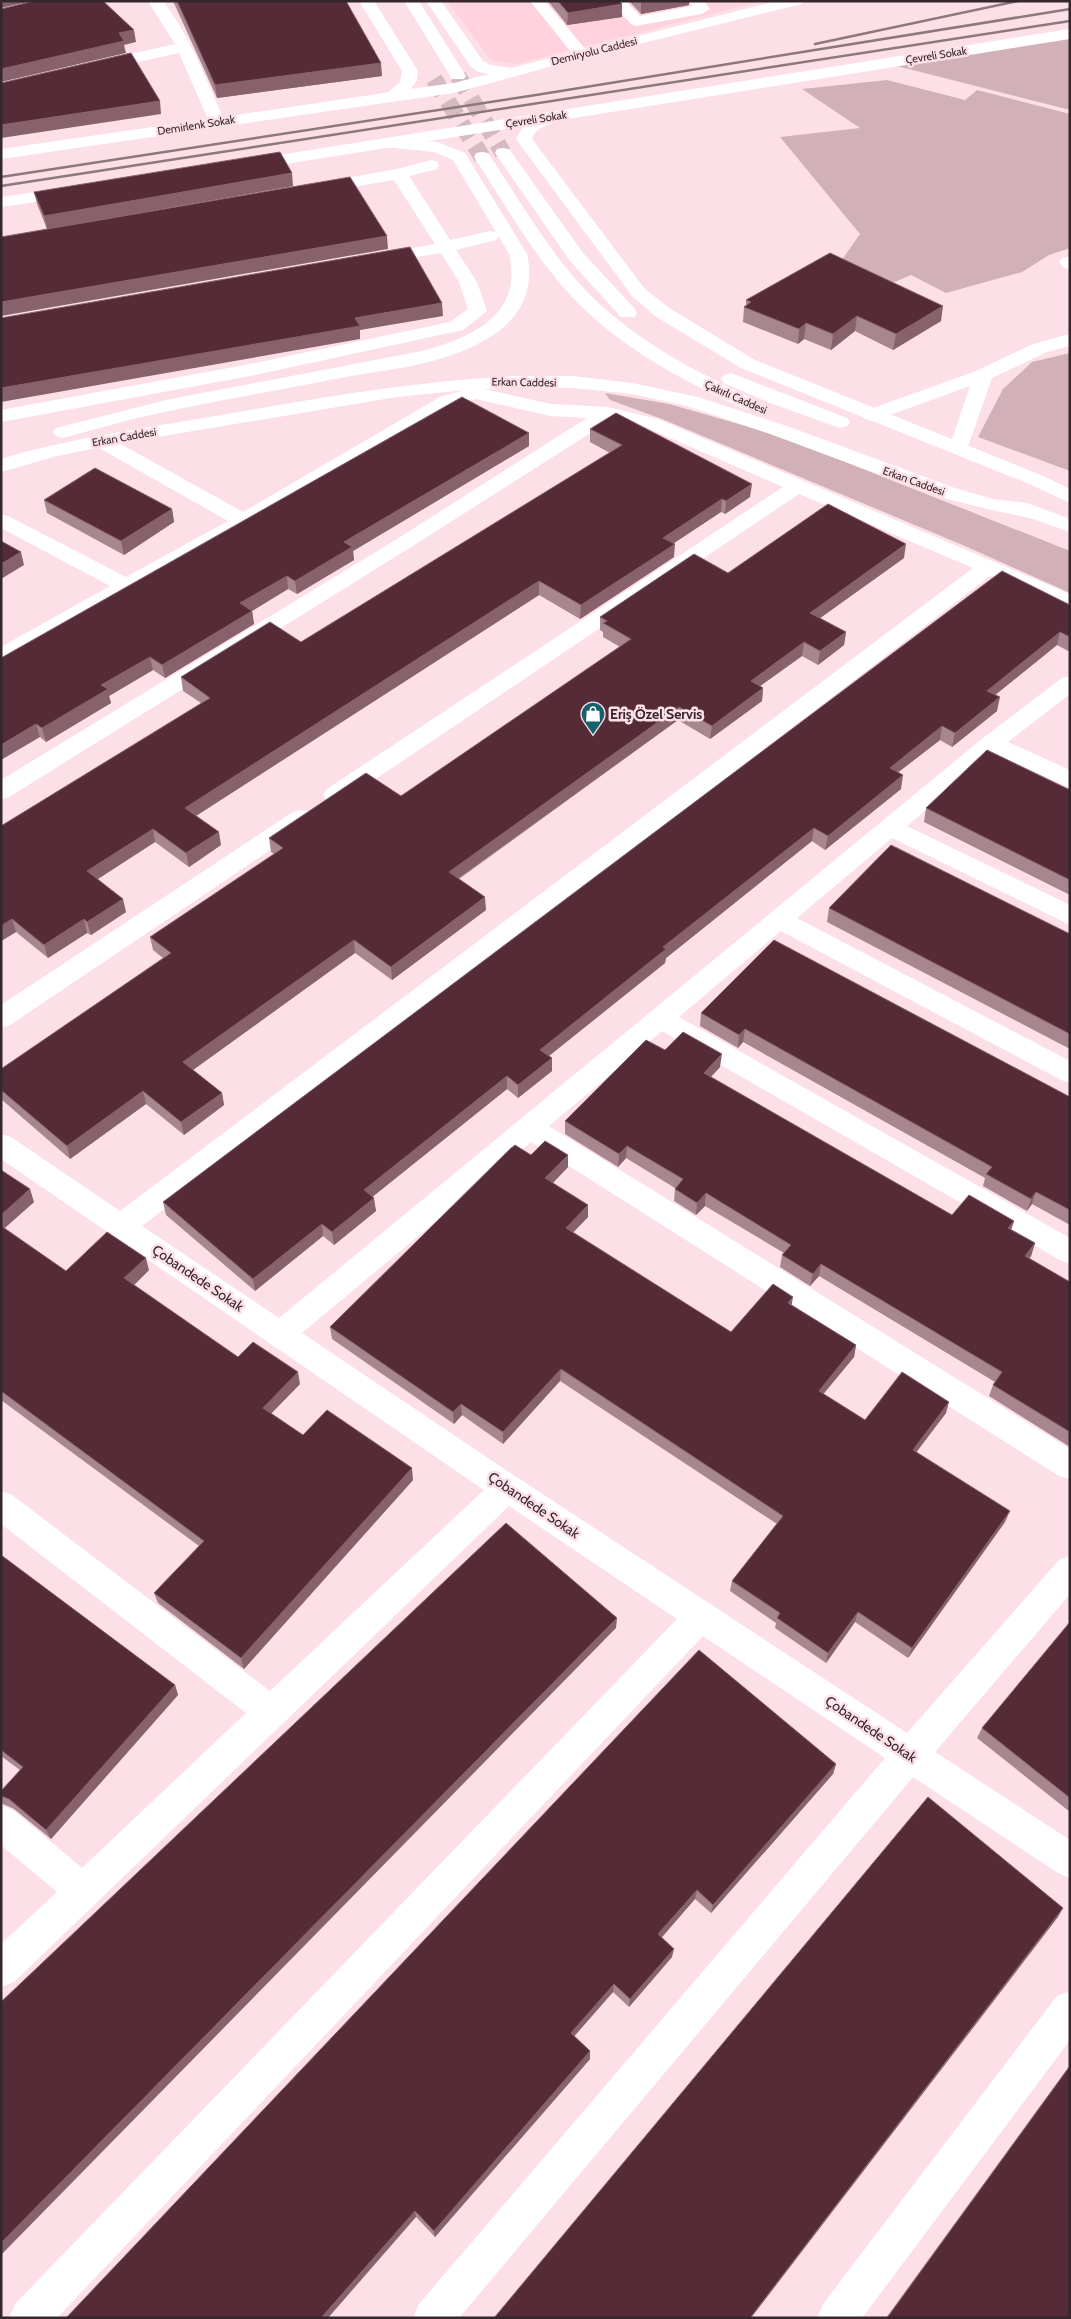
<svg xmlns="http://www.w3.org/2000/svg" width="1071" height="2319" font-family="Cabin,sans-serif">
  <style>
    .built { fill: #ffd2dd }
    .green { fill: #d1b0b8 }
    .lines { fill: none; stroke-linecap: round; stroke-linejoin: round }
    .major-tunnel { stroke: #d5bbc1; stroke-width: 17; stroke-dasharray: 17 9; stroke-linecap: butt }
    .minor { fill: #fff; fill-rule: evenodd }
    .major { fill: #fff; fill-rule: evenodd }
    .rail { stroke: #8d787d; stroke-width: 2.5 }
    .wall { fill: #a8868f }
    .shaded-wall { fill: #87616c }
    .building { fill: #542b37; stroke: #87616c }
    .labels { text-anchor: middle; stroke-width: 5; stroke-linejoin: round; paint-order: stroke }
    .far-street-label { font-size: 11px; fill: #35272b; stroke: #fde0e7 }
    .poi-label { font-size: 14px; font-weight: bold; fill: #35272b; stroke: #fde0e7; text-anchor: start }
    .street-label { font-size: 14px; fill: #35272b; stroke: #fde0e7 }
  </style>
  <rect width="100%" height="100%" fill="#fde0e7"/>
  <polygon class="built" points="447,1 762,1 517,64 491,60"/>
  <g class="green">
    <polygon points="1070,38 1070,110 893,65"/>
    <polygon points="887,80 965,100 977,90 1070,114 1070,248 1049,255 1022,272 946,293 911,275 883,287 837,267 860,234 780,137 860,128 802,89"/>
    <polygon points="1070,353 1070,471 978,437 1003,389 1032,362"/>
    <polygon points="605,393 669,404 777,435 1070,551 1070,593 965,546 662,419 610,400"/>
  </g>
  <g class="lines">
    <g class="major-tunnel">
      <polyline points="458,76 503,153"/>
      <polyline points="434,79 482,157"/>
    </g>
    <g class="minor">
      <path d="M148,1H163C190,36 205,77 223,117L391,92L397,94L399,97L397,100L391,102L1,159V149L208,119L179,53L97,71L91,69L89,66L91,63L175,44Z"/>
      <polygon points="530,1 545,1 587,51 589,54 587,57 575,57"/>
      <polygon points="610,1 626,1 640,16 692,6 689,1 704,1 710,9 702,14 636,26 631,24"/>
      <polygon points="1070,29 1070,39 247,170 241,169 239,165 241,161 247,160"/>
      <polygon points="431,160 437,161 439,165 437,169 409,176 450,240 490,231 496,232 499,236 496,240 456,250 477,282 487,311 463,330 250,376 1,422 1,410 250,364 450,322 468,309 459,282 441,253 377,264 371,263 368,259 371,255 377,254 435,244 394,180 317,193 311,192 308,188 311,184 317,183 397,169"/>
      <polygon points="71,187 77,188 80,192 77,196 1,207 1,197"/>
      <polygon points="1068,257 1070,257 1070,269 1064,268 1059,262 1062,258"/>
      <polygon points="1070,334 1070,346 1047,352 992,378 966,452 959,454 952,452 949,448 970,386 879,419 872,421 865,419 862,415 865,411 976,371 1033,344"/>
      <polygon points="475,387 551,404 608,407 658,419 1070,594 1070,609 990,576 142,1226 279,1318 983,738 1062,678 1070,676 1070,694 1008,742 1070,770 1070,788 993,753 907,826 1070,905 1070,925 892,838 797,918 1070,1061 1070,1083 1061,1080 781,931 679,1017 1070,1238 1070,1264 1060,1260 662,1031 549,1126 1070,1449 1070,1479 1059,1476 531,1142 302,1333 518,1478 907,1733 1059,1560 1070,1556 1070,1594 935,1752 1070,1840 1070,1878 1058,1873 913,1777 459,2318 413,2318 419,2304 885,1758 703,1636 57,2318 9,2318 15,2304 677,1619 509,1506 14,1982 1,1987 1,1944 57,1892 1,1845 1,1805 13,1810 82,1868 246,1713 1,1524 1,1491 12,1495 270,1691 484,1490 1,1159 1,1134 11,1137 120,1211 973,568 799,494 343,801 335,803 327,801 323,795 327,789 783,487 645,427 611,420 411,547 9,797 1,799 1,780 397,539 587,418 551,416 476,399 454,405 250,525 9,661 1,663 1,647 110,586 1,528 1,514 8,516 126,577 228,521 94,445 91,441 94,437 101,435 108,437 243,512 440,397"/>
      <polygon points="301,810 309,812 313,818 309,824 10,1025 1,1028 1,1005 293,812"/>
      <polygon points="1070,1991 1070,2040 862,2318 817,2318 823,2304 1057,1996"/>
    </g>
    <g class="major">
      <polygon points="359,1 374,1 418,71 417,80 411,89 454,83 489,74 479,72 471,67 426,1 441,1 483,61 490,65 511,68 777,1 804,1 802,4 586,57 454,93 391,102 385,100 383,97 400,82 402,71"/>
      <polygon points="404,1 419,1 466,76 464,79 452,79"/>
      <path d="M553,111L559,113L561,116C554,127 536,124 532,139L644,288L669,308L755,360L1041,475L1070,489V503L1027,483L741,368L655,316L632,296L516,139L525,123Z"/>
      <path d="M390,138L437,142L465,153L527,254C535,289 521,318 490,337C443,367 383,369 330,380C264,393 198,404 133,419C109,425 86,432 63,438L56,436L53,432L56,428L166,400L427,350C475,336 523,313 509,254L453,160L434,152L384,147L382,143L384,139Z"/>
      <polygon points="503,148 509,149 583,253 635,309 637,313 635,317 621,317 570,261 495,153 497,149"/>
      <path d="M482,152L488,153C517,196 543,242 577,281C625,335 691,370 756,400L759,404L756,408L749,410L742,408C677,378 612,343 564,288C529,248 503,201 474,157L476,153Z"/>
      <polygon points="731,373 847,418 850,422 847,426 840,428 770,403 724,383 721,379 724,375"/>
      <path d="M514,376H573L632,383L698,397L784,425L955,488L993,499L1027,503L1070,519V532L1030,518L991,510L940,497L770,434L687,406L632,394L573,388L514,387L456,391L397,397L110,445L57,456L1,472V459C73,437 147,428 221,415C319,398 415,381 514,376Z"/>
    </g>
    <g class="rail">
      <polyline points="815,44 1018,1"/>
      <polyline points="1,177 536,95 1070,9"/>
      <polyline points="1,186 1070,21"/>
    </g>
  </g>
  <g class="wall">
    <polygon points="173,1 346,1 382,76 217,98"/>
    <polygon points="548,1 619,1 622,17 567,25"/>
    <polygon points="629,1 689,1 689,5 641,14"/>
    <polygon points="293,186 47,229 37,204 34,192"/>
    <polygon points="746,300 941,321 893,350 855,331 831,350 804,339 798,344 743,322 744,307 746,306"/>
    <polygon points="590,429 750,497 725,514 721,512 674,543 674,557 580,619 539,595 196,816 221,845 189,867 155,842 98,879 126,912 91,935 87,933 48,958 16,932 1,941 1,826 201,703 183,691 181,677 301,642 610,453 590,442"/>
    <polygon points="529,433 529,446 353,551 354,560 297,594 288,589 252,611 254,624 165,678 153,670 109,696 111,703 46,742 40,737 1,658"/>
    <polygon points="44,500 172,509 174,522 124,555 47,513"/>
    <polygon points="904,558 820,618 846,632 844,645 818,665 802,656 760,686 763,688 762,701 710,739 678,720 459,879 486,910 392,980 355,953 193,1070 222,1093 224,1105 184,1135 146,1104 70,1159 1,1099 1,1069 163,958 153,950 150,937 274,854 271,852 269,838 401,796 620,647 603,637 603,632 600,630 600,617 728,573"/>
    <polygon points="1070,605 1070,650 1068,651 1057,645 995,695 997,711 952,747 940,740 898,772 901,789 825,850 812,841 666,958 665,963 549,1056 552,1058 552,1071 518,1098 507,1089 372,1197 376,1211 334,1245 323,1236 255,1291 166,1215 163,1202"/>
    <polygon points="1070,790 1070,895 924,822 926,808"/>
    <polygon points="829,908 1070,934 1070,1049 827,922"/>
    <polygon points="701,1013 1070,1097 1070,1225 1032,1204 1027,1211 983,1186 985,1178 743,1042 738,1048 700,1026"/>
    <polygon points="665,1050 720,1067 711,1077 952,1215 1014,1221 1011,1230 1035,1243 1031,1256 1029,1258 1070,1282 1070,1447 989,1396 993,1385 995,1382 819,1276 810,1286 780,1267 782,1255 784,1253 705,1206 696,1215 674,1201 675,1188 626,1158 618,1167 565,1134 565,1121"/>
    <polygon points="531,1155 568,1155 568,1167 553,1183 588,1217 573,1232 731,1332 792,1305 856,1345 854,1357 823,1394 865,1420 946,1413 916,1452 1005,1522 908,1658 855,1622 826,1663 775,1628 776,1623 730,1591 732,1581 777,1524 560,1381 503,1444 462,1415 454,1424 332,1339 330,1327"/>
    <polygon points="1,1170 34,1202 5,1228 66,1271 149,1270 134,1285 238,1357 300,1384 271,1413 303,1435 413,1480 244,1669 158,1603 154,1593 199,1546 1,1400"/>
    <polygon points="1,1555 175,1685 178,1695 51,1839 14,1809 3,1804 1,1800 1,1791 20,1770 1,1756"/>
    <polygon points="1070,1622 1070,1812 977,1738 982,1728"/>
    <polygon points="836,1764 833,1774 711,1913 695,1899 661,1937 672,1957 629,2007 613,1992 574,2036 590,2059 435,2237 416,2217 66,2318"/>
    <polygon points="1070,2065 1070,2318 886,2318"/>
  </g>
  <g class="shaded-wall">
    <polygon points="1,1 32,1 1,8"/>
    <polygon points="644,1 689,1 689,5 641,14 641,2"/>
    <polygon points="622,4 622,17 567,25 568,13"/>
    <polygon points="134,30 136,42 124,45 126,53 1,82 1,69 119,33"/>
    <polygon points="381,63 382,76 217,98 215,85"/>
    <polygon points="160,101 161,114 1,138 1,125"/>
    <polygon points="292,173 293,186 47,229 44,216"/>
    <polygon points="387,236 388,249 1,316 1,302"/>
    <polygon points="442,303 443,316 360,330 360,339 1,402 1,388 355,318"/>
    <polygon points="943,306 941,321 893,350 896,334"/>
    <polygon points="857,316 855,331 831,350 833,334"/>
    <polygon points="806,323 804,339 798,344 799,329"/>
    <polygon points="529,433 529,446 353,551 354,560 297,594 295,581 344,542"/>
    <polygon points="752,484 750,497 725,514 726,501"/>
    <polygon points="722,499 721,512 662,551 663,538"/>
    <polygon points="172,509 174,522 124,555 121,541"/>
    <polygon points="675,544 674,557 580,619 581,605"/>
    <polygon points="906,544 904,558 809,626 810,613"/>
    <polygon points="21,552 24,565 1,579 1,564"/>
    <polygon points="287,576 288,589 252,611 254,624 165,678 162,665 240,603"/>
    <polygon points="539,581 539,595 188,821 185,808"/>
    <polygon points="846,632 844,645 818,665 820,651"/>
    <polygon points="1060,632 1057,645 984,704 987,691"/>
    <polygon points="804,642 802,656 749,694 751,681"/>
    <polygon points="150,657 153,670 109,696 111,703 46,742 42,728 101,685"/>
    <polygon points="763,688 762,701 710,739 712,726"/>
    <polygon points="1000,697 997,711 952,747 955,733"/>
    <polygon points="679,707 678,720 449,885 449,872"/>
    <polygon points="36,724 40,737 1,760 1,745"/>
    <polygon points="942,726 940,740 887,781 890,768"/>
    <polygon points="903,775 901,789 825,850 828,836"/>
    <polygon points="814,828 812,841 666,958 665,963 540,1063 540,1050 663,947"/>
    <polygon points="153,829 155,842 90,884 87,871"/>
    <polygon points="219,832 221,845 189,867 186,853"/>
    <polygon points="485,897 486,910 392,980 391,967"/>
    <polygon points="123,899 126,912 91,935 87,922"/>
    <polygon points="12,919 16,932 1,941 1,926"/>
    <polygon points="84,919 87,933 48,958 44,945"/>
    <polygon points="354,940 355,953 186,1075 183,1062"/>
    <polygon points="745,1029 743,1042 738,1048 739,1035"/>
    <polygon points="722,1054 720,1067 703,1085 704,1073"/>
    <polygon points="552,1058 552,1071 518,1098 518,1085"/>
    <polygon points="507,1076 507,1089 366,1202 364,1190"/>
    <polygon points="143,1091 146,1104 70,1159 67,1146"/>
    <polygon points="222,1093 224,1105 184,1135 181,1122"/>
    <polygon points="627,1146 626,1158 618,1167 619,1154"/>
    <polygon points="568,1155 568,1167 545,1191 545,1178"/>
    <polygon points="30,1189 34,1202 1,1231 1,1215"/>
    <polygon points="1036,1192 1032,1204 1027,1211 1031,1199"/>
    <polygon points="706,1193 705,1206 696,1215 697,1203"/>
    <polygon points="374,1198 376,1211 334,1245 332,1232"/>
    <polygon points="588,1205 588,1217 566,1240 566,1228"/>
    <polygon points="1014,1221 1010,1233 1008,1228"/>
    <polygon points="322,1224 323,1236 255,1291 253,1279"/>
    <polygon points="1035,1243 1031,1256 1021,1269 1025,1256"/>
    <polygon points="146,1258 149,1270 128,1291 124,1278"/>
    <polygon points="821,1264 819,1276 810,1286 813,1274"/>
    <polygon points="793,1297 791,1309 788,1303"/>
    <polygon points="856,1345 854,1357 816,1403 819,1391"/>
    <polygon points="561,1369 560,1381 503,1444 503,1432"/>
    <polygon points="298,1372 300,1384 266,1419 263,1408"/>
    <polygon points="949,1402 946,1413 909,1462 913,1450"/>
    <polygon points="461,1404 462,1415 454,1424 453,1412"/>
    <polygon points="412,1468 413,1480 244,1669 241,1658"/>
    <polygon points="1010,1511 1005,1522 908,1658 912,1648"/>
    <polygon points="858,1612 855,1622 826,1663 828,1653"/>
    <polygon points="617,1618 616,1628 1,2255 1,2243"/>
    <polygon points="175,1685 178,1695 51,1839 46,1830"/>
    <polygon points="836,1764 833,1774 711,1913 713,1905"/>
    <polygon points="697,1890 695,1899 657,1943 658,1934"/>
    <polygon points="1063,1908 1058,1917 751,2318 750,2318"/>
    <polygon points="674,1949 672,1957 629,2007 630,1999"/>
    <polygon points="614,1984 613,1992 571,2040 571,2033"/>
    <polygon points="590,2051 590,2059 435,2237 434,2231"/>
    <polygon points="415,2211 416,2217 328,2318 321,2318"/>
  </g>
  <g class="building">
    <polygon points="34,1 103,1 134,30 119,33 124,41 1,69 1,9"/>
    <polygon points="177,1 346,1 381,63 215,85"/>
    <polygon points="558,1 619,1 622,4 568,13"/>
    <polygon points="131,53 160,101 1,125 1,83"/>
    <polygon points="280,152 292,173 44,216 34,192"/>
    <polygon points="350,177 387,236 1,302 1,237"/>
    <polygon points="410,247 442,303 355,318 360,326 1,388 1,318"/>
    <polygon points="830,253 943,306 896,334 857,316 833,334 806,323 799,329 744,307 751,302 746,300"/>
    <polygon points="462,397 529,433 344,542 352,547 295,581 287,576 240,603 252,611 162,665 150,657 101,685 108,689 42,728 36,724 1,745 1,658"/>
    <polygon points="616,413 752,484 726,501 722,499 663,538 675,544 581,605 539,581 185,808 219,832 186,853 153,829 87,871 123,899 87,922 84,919 44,945 12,919 1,926 1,826 210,698 181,677 270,622 301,642 622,445 590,429"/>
    <polygon points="95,468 172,509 121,541 44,500"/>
    <polygon points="828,504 906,544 810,613 846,632 820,651 804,642 751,681 763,688 712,726 679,707 449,872 485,897 391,967 354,940 183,1062 222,1093 181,1122 143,1091 67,1146 1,1090 1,1069 171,953 150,937 283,848 269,838 366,773 401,796 631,639 603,623 607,621 600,617 694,554 728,573"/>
    <polygon points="1,541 21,552 1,564"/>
    <polygon points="1002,571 1070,605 1070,637 1060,632 987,691 1000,697 955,733 942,726 890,768 903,775 828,836 814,828 663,947 666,949 540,1050 552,1058 518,1085 507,1076 364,1190 374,1198 332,1232 322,1224 253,1279 163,1202"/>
    <polygon points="987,750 1070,790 1070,880 926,808"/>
    <polygon points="891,845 1070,934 1070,1034 829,908"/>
    <polygon points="774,940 1070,1097 1070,1210 1036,1192 1031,1199 986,1174 992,1167 745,1029 739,1035 701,1013"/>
    <polygon points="683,1032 722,1054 704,1073 952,1215 969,1195 1014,1221 1008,1228 1035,1243 1025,1256 1070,1282 1070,1432 993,1385 1002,1372 821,1264 813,1274 782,1255 791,1245 706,1193 697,1203 675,1189 683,1179 627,1146 619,1154 565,1121 646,1040 665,1050"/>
    <polygon points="545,1141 568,1155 545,1178 588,1205 566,1228 731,1332 773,1284 793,1297 788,1303 856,1345 819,1391 865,1420 902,1372 949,1402 913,1450 1010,1511 912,1648 858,1612 828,1653 777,1618 780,1613 732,1581 783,1516 561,1369 503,1432 461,1404 453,1412 330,1327 510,1149 515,1145 531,1155"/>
    <polygon points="1,1170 30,1189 1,1215"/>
    <polygon points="1,1226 66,1271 107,1232 146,1258 124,1278 238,1357 253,1342 298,1372 263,1408 303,1435 327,1410 412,1468 241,1658 154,1593 204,1541 1,1391"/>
    <polygon points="506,1523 617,1618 1,2243 1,2002"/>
    <polygon points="1,1555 175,1685 46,1830 9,1799 1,1796 1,1791 23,1767 1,1750"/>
    <polygon points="1070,1622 1070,1798 982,1728"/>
    <polygon points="699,1650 836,1764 713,1905 697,1890 658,1934 674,1949 630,1999 614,1984 571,2033 590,2051 434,2231 415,2211 321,2318 66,2318"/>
    <polygon points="928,1797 1063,1908 750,2318 494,2318"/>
    <polygon points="1070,2066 1070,2318 887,2318"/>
  </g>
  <defs>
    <symbol id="shop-pin" viewBox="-11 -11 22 30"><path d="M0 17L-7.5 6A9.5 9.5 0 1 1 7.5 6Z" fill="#15606d" stroke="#fde0e7"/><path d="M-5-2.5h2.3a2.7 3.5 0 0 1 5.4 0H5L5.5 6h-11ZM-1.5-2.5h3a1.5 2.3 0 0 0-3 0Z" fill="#fff"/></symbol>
  </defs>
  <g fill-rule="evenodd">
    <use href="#shop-pin" x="579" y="700" width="28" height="38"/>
  </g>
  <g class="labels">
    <g class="far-street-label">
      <text transform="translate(594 51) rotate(-14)" y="4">Demiryolu Caddesi</text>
      <text transform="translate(936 55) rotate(-9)" y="4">Çevreli Sokak</text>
      <text transform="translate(536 119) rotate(-9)" y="4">Çevreli Sokak</text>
      <text transform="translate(196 125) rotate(-9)" y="4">Demirlenk Sokak</text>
      <text transform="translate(524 382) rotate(1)" y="4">Erkan Caddesi</text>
      <text transform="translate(736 397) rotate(24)" y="4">Çakırlı Caddesi</text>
      <text transform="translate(124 437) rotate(-10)" y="4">Erkan Caddesi</text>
      <text transform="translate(914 481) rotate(20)" y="4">Erkan Caddesi</text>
    </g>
    <g class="poi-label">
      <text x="610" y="719">Eriş Özel Servis</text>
    </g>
    <g class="street-label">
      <text transform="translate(198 1278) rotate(34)" y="5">Çobandede Sokak</text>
      <text transform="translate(534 1505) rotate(34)" y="5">Çobandede Sokak</text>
      <text transform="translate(871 1729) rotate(34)" y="5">Çobandede Sokak</text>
    </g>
  </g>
  <rect width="1071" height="2319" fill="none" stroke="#35272b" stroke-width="5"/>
</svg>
